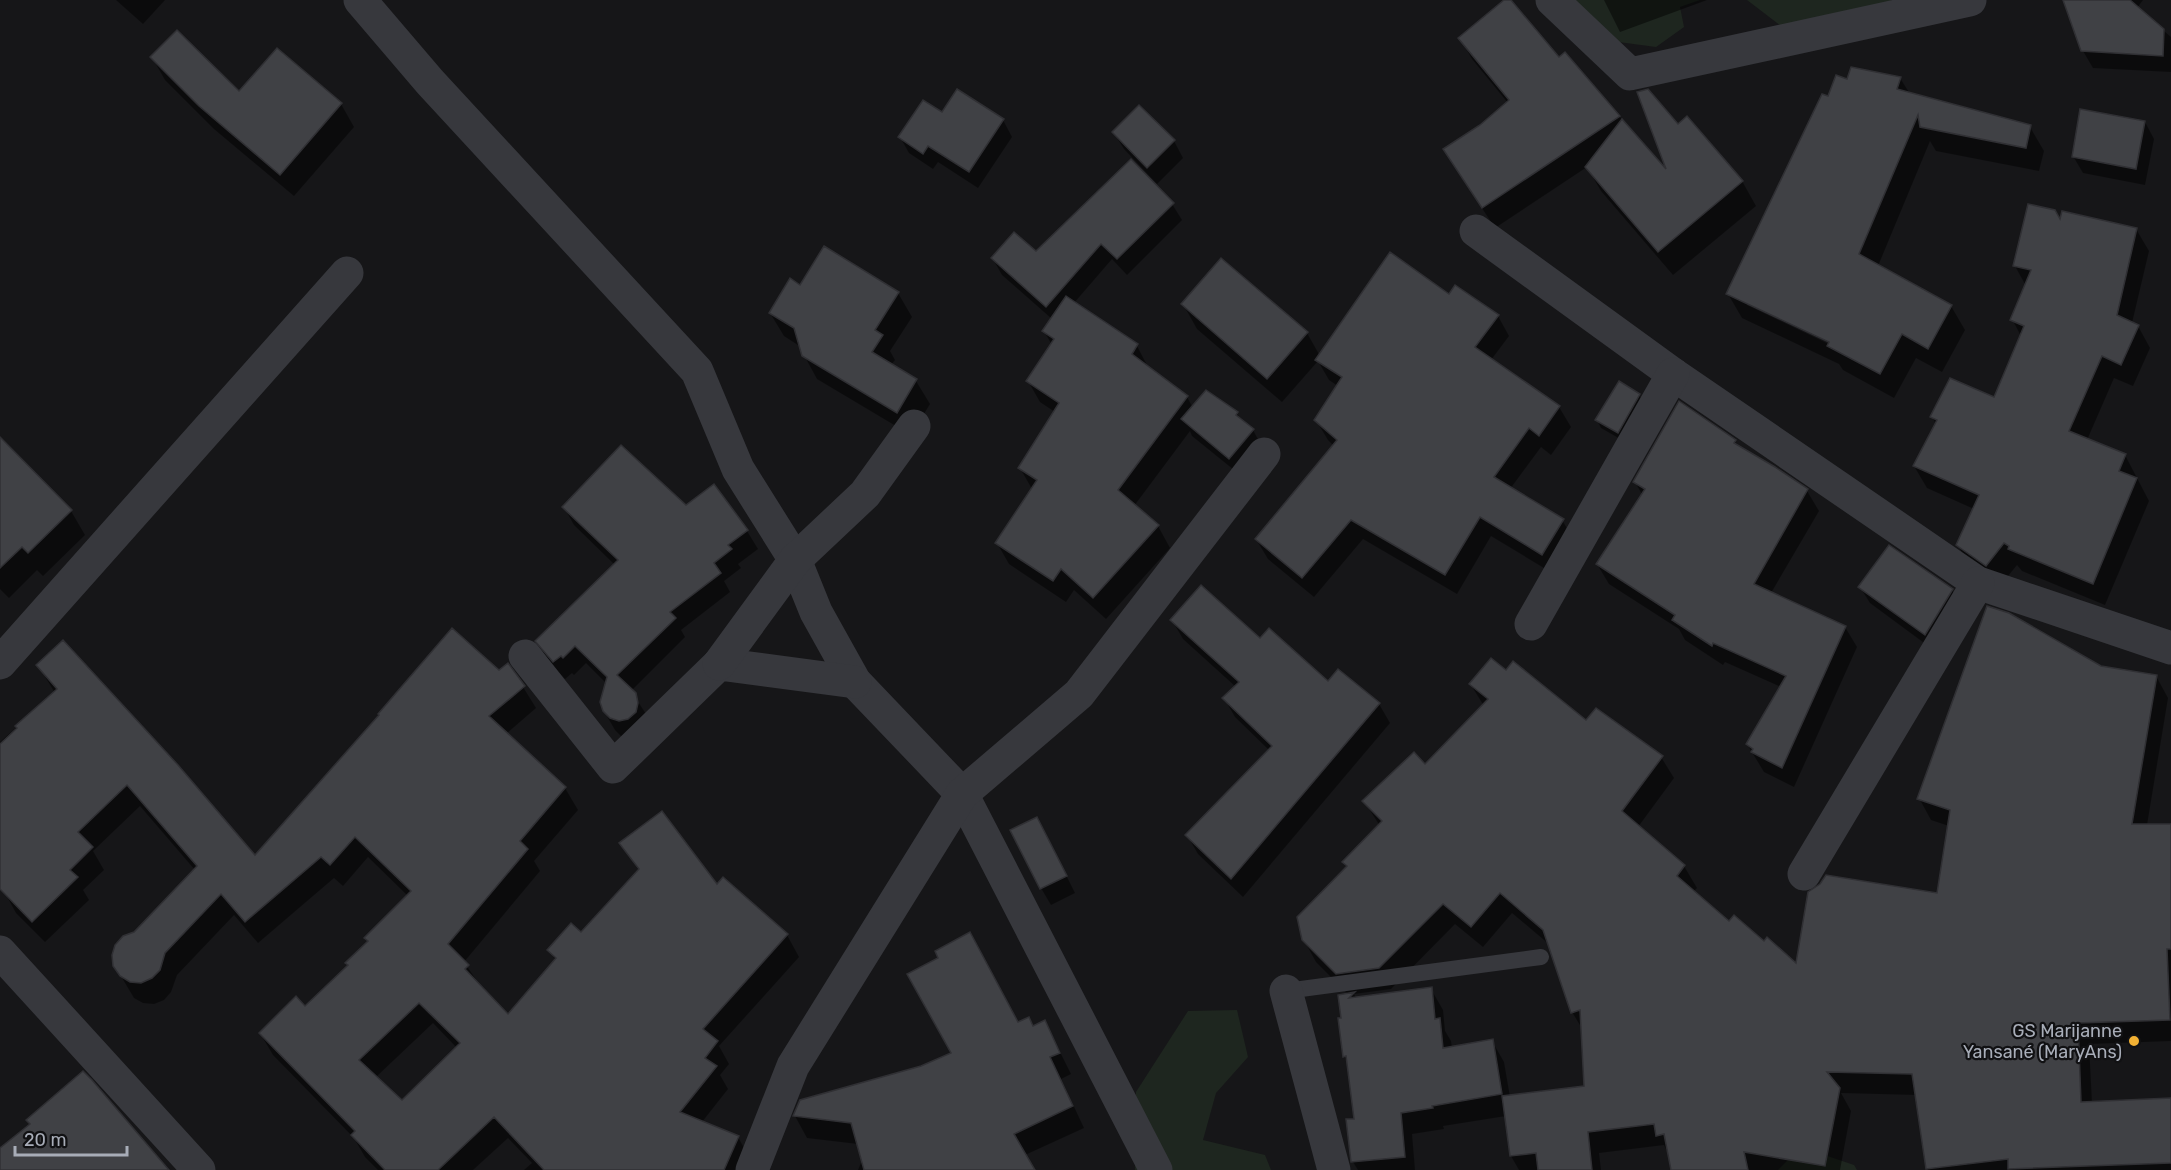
<svg xmlns="http://www.w3.org/2000/svg" width="2171" height="1170" font-family="Rubik,sans-serif">
  <style>
    .green { fill: #1e261f }
    .shadow { fill: #0007; fill-rule: evenodd }
    .building { fill: #404145; stroke: #303034; stroke-width: 1.5; fill-rule: evenodd }
    .lines { fill: none; stroke-linecap: round; stroke-linejoin: round }
    .lane { stroke: #37383d; stroke-width: 16 }
    .street { stroke: #37383d; stroke-width: 33 }
    .poi-dot { fill: #f2b134; stroke: #111113; stroke-width: 2 }
    .labels { text-anchor: middle; stroke-width: 4.5; stroke-linejoin: round; paint-order: stroke }
    .poi-label { font-size: 18px; fill: #a8adb8; stroke: #111113; text-anchor: end }
  </style>
  <rect width="100%" height="100%" fill="#161618"/>
  <g class="green">
    <polygon points="1537,0 1700,0 1680,7 1684,27 1656,47 1611,41"/>
    <polygon points="1747,0 1892,0 1887,4 1781,26"/>
    <polygon points="1237,1010 1248,1057 1216,1093 1203,1140 1265,1155 1271,1170 1135,1170 1136,1092 1188,1011"/>
    <polygon points="1801,1147 1854,1165 1857,1170 1778,1170"/>
  </g>
  <g class="shadow">
    <polygon points="116,0 165,0 143,24"/>
    <polygon points="1506,0 1510,0 1559,59 1565,54 1670,175 1678,126 1742,181 1756,206 1673,275 1601,191 1587,167 1495,228 1457,170 1481,126 1508,103 1472,59 1460,38"/>
    <polygon points="1604,0 1707,0 1620,32"/>
    <polygon points="2064,0 2143,0 2137,8 2171,37 2171,72 2093,68 2083,51"/>
    <polygon points="152,57 239,93 341,104 354,127 294,196 214,129 165,80"/>
    <path d="M1900,78L1910,94L2030,127L2044,151L2039,171L1936,151L1930,141L1878,266L1951,306L1965,330L1942,372L1916,358L1894,398L1843,370L1839,364L1742,318L1728,294L1829,98L1848,81ZM1747,302L1837,344L1835,347L1747,305Z"/>
    <polygon points="942,114 1003,120 1012,137 978,188 938,162 933,169 909,153 900,137"/>
    <polygon points="2145,122 2154,139 2145,185 2083,173 2073,156"/>
    <polygon points="1114,133 1174,141 1183,158 1157,184 1124,149"/>
    <polygon points="1172,204 1182,220 1127,275 1112,259 1074,303 1137,346 1149,369 1187,397 1193,408 1237,413 1241,421 1253,430 1262,447 1239,474 1192,436 1190,431 1134,506 1158,526 1170,548 1106,619 1074,590 1066,602 1009,564 997,543 1032,489 1020,468 1055,412 1040,402 1028,381 1052,345 1044,331 1052,319 1002,275 993,259 1036,253"/>
    <polygon points="2061,223 2136,229 2149,251 2132,323 2138,326 2150,348 2133,386 2114,378 2087,440 2125,455 2149,501 2105,605 2022,571 2017,565 1999,587 1970,567 1958,545 1974,509 1927,488 1914,466 1936,424 1932,417 1994,399 2021,336 2012,319 2026,286 2015,266"/>
    <polygon points="800,287 898,293 912,317 890,351 895,360 891,365 916,381 930,404 911,435 817,379 804,355 801,347 784,336 770,313"/>
    <polygon points="1449,296 1498,316 1509,336 1491,360 1559,407 1571,427 1551,455 1541,447 1510,489 1562,520 1574,540 1554,574 1491,536 1457,594 1363,539 1314,597 1268,559 1256,539 1334,446 1328,440 1316,420 1338,386 1329,380 1318,361 1282,402 1197,329 1183,304 1307,333 1320,356"/>
    <polygon points="1639,395 1644,403 1622,440 1601,428 1597,420"/>
    <polygon points="1735,441 1739,448 1774,468 1807,491 1819,511 1771,593 1845,627 1857,647 1794,787 1764,772 1747,744 1781,687 1725,662 1723,665 1685,640 1679,629 1609,584 1597,564 1643,496 1635,482"/>
    <polygon points="0,458 71,511 85,535 43,576 37,570 9,598 0,589"/>
    <polygon points="564,507 686,507 747,531 758,549 738,564 741,568 724,581 730,592 681,630 685,637 631,691 646,714 622,737 615,730 604,711 607,684 586,663 574,675 572,673 565,679 547,659 537,641 615,565 574,525"/>
    <polygon points="1860,587 1952,590 1961,606 1935,651 1870,603"/>
    <polygon points="1172,620 1260,640 1328,683 1379,704 1390,723 1243,897 1198,854 1187,835 1270,751 1235,717 1224,698 1236,687 1183,639"/>
    <path d="M38,665L255,857L499,672L523,687L536,708L506,734L565,788L578,810L534,861L540,871L464,962L481,987L508,1016L556,961L549,950L581,934L639,871L621,843L717,887L787,935L799,957L719,1046L729,1064L720,1075L728,1089L702,1122L738,1137L750,1159L746,1170H524L532,1163L508,1138L473,1170H378L365,1157L354,1138L273,1055L260,1033L305,1008L349,966L368,942L366,938L408,896L368,857L343,886L334,878L258,943L234,915L177,975L171,992L164,1000L154,1004L143,1003L134,998L115,966L135,933L195,870L140,806L93,851L104,870L83,890L89,900L45,942L16,913L4,891L0,878V742L55,693ZM433,1023L457,1048L402,1102L376,1077Z"/>
    <path d="M2100,667L2156,676L2168,698L2147,825H2171V1041L2089,1044L2092,1103L2171,1100V1170H1928L1917,1095L1841,1093L1851,1111L1840,1170H1672L1669,1155L1664,1145L1599,1153L1601,1170H1519L1511,1156L1506,1116L1443,1126L1444,1129L1412,1134L1415,1170H1358L1353,1162L1355,1120L1348,1064L1344,1056L1343,1019L1349,995L1316,962L1304,940L1347,868L1344,862L1380,826L1364,801L1425,766L1484,706L1471,685L1506,672L1587,723L1661,757L1674,778L1638,827L1684,866L1697,888L1693,892L1729,923L1764,943L1797,966L1939,895L1949,826L1931,820L1919,798ZM1512,913L1550,945L1572,1012L1583,1030L1586,1087L1510,1097L1504,1062L1492,1041L1452,1048L1451,1041L1445,1031L1443,1010L1431,989L1356,998L1354,994L1391,989L1455,924L1483,947Z"/>
    <polygon points="1046,835 1075,893 1051,905 1041,888"/>
    <polygon points="1045,1022 1071,1074 1061,1079 1084,1128 1025,1155 1033,1170 858,1170 863,1158 858,1144 807,1138 795,1116 801,1101 921,1068 1018,1024 1033,1028"/>
  </g>
  <g class="building">
    <polygon points="1504,0 1511,0 1559,57 1565,52 1620,116 1482,208 1443,149 1480,125 1509,100 1458,38"/>
    <polygon points="2063,0 2130,0 2164,29 2163,56 2081,51"/>
    <polygon points="177,30 239,91 277,48 342,103 280,175 199,106 150,57"/>
    <polygon points="1851,67 1901,77 1897,89 2031,125 2026,148 1920,127 1918,115 1859,254 1952,305 1928,349 1902,334 1880,374 1827,346 1829,342 1726,294 1822,94 1828,96 1836,75 1847,79"/>
    <polygon points="957,89 1004,119 969,172 928,146 923,154 898,137 923,100 942,112"/>
    <polygon points="1648,89 1678,124 1687,116 1743,181 1658,252 1585,167 1622,119 1666,169 1637,92"/>
    <polygon points="1139,105 1175,140 1147,168 1112,132"/>
    <polygon points="2080,109 2145,121 2136,169 2072,157"/>
    <polygon points="1131,159 1174,203 1117,259 1101,244 1046,307 991,258 1014,232 1036,251"/>
    <polygon points="2028,204 2055,210 2060,219 2062,211 2137,228 2117,315 2139,325 2121,365 2102,356 2069,431 2126,454 2119,471 2137,478 2093,584 2008,549 2009,546 2004,543 1986,566 1956,545 1979,495 1913,466 1937,420 1930,417 1950,378 1994,397 2024,326 2010,320 2031,270 2013,266"/>
    <polygon points="824,246 899,292 875,330 883,335 872,352 917,379 897,413 802,356 794,328 769,313 790,278 800,285"/>
    <polygon points="1390,252 1449,294 1455,285 1499,315 1475,347 1560,406 1539,436 1529,428 1494,477 1564,519 1542,555 1480,517 1445,575 1351,520 1302,578 1255,539 1337,440 1314,420 1342,377 1315,360"/>
    <polygon points="1221,258 1308,332 1267,379 1181,304"/>
    <polygon points="1066,296 1138,344 1132,354 1188,396 1118,490 1159,525 1093,598 1061,569 1053,581 995,543 1037,480 1018,468 1059,403 1026,381 1054,339 1042,331"/>
    <polygon points="1619,381 1640,394 1618,433 1595,420"/>
    <polygon points="1206,390 1238,412 1236,415 1254,429 1229,459 1181,419"/>
    <polygon points="1679,401 1736,440 1734,443 1775,467 1808,489 1754,584 1846,626 1782,768 1751,752 1753,749 1746,744 1786,676 1713,643 1712,646 1672,620 1675,615 1596,564 1645,489 1633,482"/>
    <polygon points="0,437 72,510 28,553 22,547 0,568"/>
    <polygon points="621,445 686,505 714,484 748,530 728,545 732,549 714,563 721,573 670,612 676,618 617,675 636,693 638,703 636,712 628,719 619,721 610,718 603,711 600,702 607,677 575,646 563,658 561,656 553,662 535,641 618,560 562,507"/>
    <polygon points="1889,545 1953,589 1925,635 1858,587"/>
    <polygon points="1201,585 1260,638 1269,628 1328,681 1338,669 1380,703 1231,879 1185,835 1272,746 1222,698 1239,682 1170,620"/>
    <polygon points="1987,606 2009,613 2101,666 2157,675 2132,824 2171,824 2171,949 2167,949 2170,1020 2078,1023 2081,1102 2171,1098 2171,1163 2008,1169 2008,1159 1926,1169 1912,1074 1827,1072 1840,1088 1825,1166 1744,1152 1748,1170 1671,1170 1664,1134 1656,1136 1654,1124 1588,1132 1592,1170 1538,1170 1536,1153 1510,1156 1502,1096 1584,1086 1580,1010 1571,1013 1543,930 1500,893 1471,927 1443,904 1379,968 1336,974 1302,940 1297,917 1347,866 1342,862 1382,821 1362,801 1414,752 1425,764 1488,699 1469,684 1491,658 1506,670 1513,661 1586,720 1596,708 1663,756 1622,811 1685,865 1677,876 1729,921 1734,915 1764,941 1767,937 1796,963 1808,892 1820,884 1826,875 1937,893 1950,810 1917,799"/>
    <path d="M452,628L499,670L508,663L525,686L489,716L566,787L520,841L528,849L448,944L469,965L465,969L508,1014L556,958L547,950L571,923L581,932L639,869L619,843L662,811L717,884L723,877L788,934L703,1029L718,1041L705,1058L717,1066L680,1112L739,1136L724,1170H544L494,1117L438,1170H385L351,1135L355,1131L259,1033L296,996L305,1006L348,965L345,963L368,941L364,938L411,891L355,837L330,865L321,857L245,922L221,894L165,953L160,970L152,978L141,983L130,982L120,976L113,966L112,955L115,945L123,936L134,932L197,866L127,785L78,832L93,847L70,870L78,877L32,922L0,889V744L17,728L15,726L57,689L36,665L63,640L178,765L255,855L379,715L378,714ZM419,1003L460,1043L402,1100L359,1060Z"/>
    <polygon points="1037,817 1067,876 1040,889 1010,830"/>
    <polygon points="970,932 1018,1022 1029,1017 1033,1026 1045,1020 1060,1053 1050,1057 1073,1106 1014,1134 1035,1170 864,1170 851,1123 793,1116 800,1100 921,1066 951,1053 907,974 938,958 935,951"/>
    <polygon points="1432,987 1435,1019 1440,1018 1443,1048 1493,1039 1502,1094 1432,1106 1433,1108 1401,1113 1405,1157 1351,1162 1346,1119 1354,1119 1346,1056 1343,1057 1338,1018 1341,1018 1338,995 1355,992 1349,998"/>
    <polygon points="83,1071 92,1080 169,1170 0,1170 0,1148 30,1124 26,1120"/>
  </g>
  <g class="lines">
    <polyline class="lane" points="1286,991 1541,957"/>
    <g class="street">
      <polyline points="360,0 430,82 697,371 738,469 795,560 816,612 855,682 962,794 1156,1170"/>
      <polyline points="1552,0 1630,74 1970,0"/>
      <polyline points="1476,231 1673,374 1978,583 2171,648"/>
      <polyline points="1531,624 1673,374"/>
      <polyline points="525,656 613,767 719,664 855,682"/>
      <polyline points="0,663 347,273"/>
      <polyline points="719,664 795,560 865,494 914,426"/>
      <polyline points="1804,874 1978,583"/>
      <polyline points="0,952 199,1170"/>
      <polyline points="1286,991 1334,1170"/>
      <polyline points="752,1170 793,1066 962,794 1079,694 1264,454"/>
    </g>
  </g>
  <circle class="poi-dot" cx="2134" cy="1041" r="6"/>
  <g class="labels">
    <g class="poi-label">
      <text x="2122" y="1037">GS Marijanne<tspan x="2122" dy="21">Yansané (MaryAns)</tspan></text>
    </g>
  </g>
  <path d="M15 1146v9h112v-9" fill="none" stroke="#a8adb8" stroke-width="3"/>
  <text x="24" y="1146" font-size="18" fill="#a8adb8" stroke="#111113" stroke-width="4.5" paint-order="stroke">20 m</text>
</svg>
